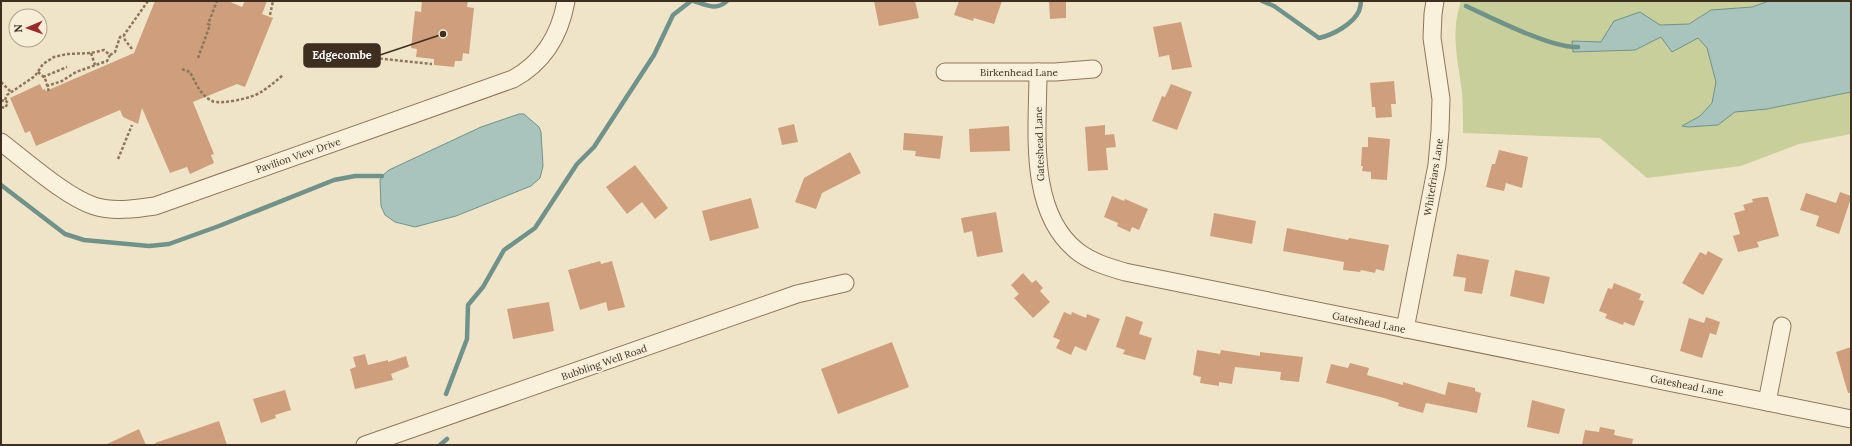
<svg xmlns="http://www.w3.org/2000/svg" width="1852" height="446" font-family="Lora,serif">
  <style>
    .green { fill: #c9cf9b }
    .water { fill: #a9c4bc; stroke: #6f938a }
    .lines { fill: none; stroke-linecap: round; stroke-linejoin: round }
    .stream { stroke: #6f938a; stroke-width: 4.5 }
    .building { fill: #cf9f7d }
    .street-casing { stroke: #8d765c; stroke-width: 19 }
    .path { stroke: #8d765c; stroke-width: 2.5; stroke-dasharray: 3 2; stroke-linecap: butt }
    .street { stroke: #faf1dc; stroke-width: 17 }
    .labels { text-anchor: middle; stroke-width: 4; stroke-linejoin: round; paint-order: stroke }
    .street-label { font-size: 10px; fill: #3d2e20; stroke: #f7eed8 }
    .leader { fill: none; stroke: #3d2e20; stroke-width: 1.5 }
    .callout-dot { fill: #3d2e20; stroke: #f7eed8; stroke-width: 1.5 }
    .callout { fill: #3d2e20; stroke: #3d2e20; stroke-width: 1.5 }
    .callout-label { font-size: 11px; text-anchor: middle; font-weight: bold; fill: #fff }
  </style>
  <rect width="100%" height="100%" fill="#f0e4c8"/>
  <path class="green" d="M1461,1H1851V134L1799,144L1741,166L1647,178L1600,138L1463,133C1463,120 1463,106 1462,93C1458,59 1450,34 1461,1Z"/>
  <g class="water">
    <polygon points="1769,1 1851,1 1851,92 1767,109 1735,112 1718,125 1688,127 1682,126 1700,116 1712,103 1716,82 1707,48 1698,38 1672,52 1661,37 1635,50 1573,52 1572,41 1601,42 1614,21 1640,12 1660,25 1689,24 1711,10 1752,7"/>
    <polygon points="519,114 524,114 539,127 541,132 543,166 540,178 531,186 456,216 415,227 395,222 385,215 381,206 380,180 382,176 389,170 481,127"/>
  </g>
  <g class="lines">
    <g class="stream">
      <path d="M694,1C706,5 717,11 727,1"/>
      <path d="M1262,1L1274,6L1319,38C1333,35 1353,24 1359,11C1360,8 1361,4 1361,1"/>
      <path d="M1466,6C1492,18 1553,49 1578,47"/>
      <polyline points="1,185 65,234 84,240 149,246 169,244 219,226 334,180 355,176 382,176"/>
      <polyline points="446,394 467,339 468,305 483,287 504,250 535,228 577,164 594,147 654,55 673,15 691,1"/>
      <polyline points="440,445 447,439"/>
    </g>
  </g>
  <g class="building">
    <polygon points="155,1 228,1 242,7 245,1 267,1 262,14 273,18 245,87 237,84 193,102 214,154 211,155 214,163 190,174 187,167 170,173 142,108 138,124 123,117 120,110 36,146 30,131 25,133 10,98 40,84 43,90 45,89 46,91 134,53"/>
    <polygon points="422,1 468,1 467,7 474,8 469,54 463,53 462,61 455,61 454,67 434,65 434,59 416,57 417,49 411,48 415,11 421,12"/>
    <polygon points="874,1 915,1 919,18 879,26"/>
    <polygon points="959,1 1002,1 994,24 974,18 973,21 954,15"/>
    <polygon points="1049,1 1066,1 1066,18 1050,19"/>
    <polygon points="1181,22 1192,67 1172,70 1169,55 1159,57 1153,27"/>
    <polygon points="1394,81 1396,104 1391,104 1392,117 1376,118 1375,107 1372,107 1370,83"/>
    <polygon points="1171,84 1192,92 1177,130 1152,121 1162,96 1165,97"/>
    <polygon points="794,124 798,142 782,145 778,128"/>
    <polygon points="1105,125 1105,135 1114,134 1116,147 1106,148 1108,170 1088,171 1085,127"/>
    <polygon points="1009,126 1010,151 970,152 969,129"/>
    <polygon points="904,133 943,136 940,159 915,156 916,151 903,150"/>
    <polygon points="1368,137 1390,139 1387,180 1371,179 1371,172 1362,171 1363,166 1361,166 1362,147 1368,147"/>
    <polygon points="1499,150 1528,157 1522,188 1506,183 1504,191 1486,187 1492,164 1495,164"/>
    <polygon points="850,152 861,173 822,193 816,209 795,202 804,178"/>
    <polygon points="635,165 668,208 655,219 642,202 627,214 606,187"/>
    <polygon points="1840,192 1851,196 1851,198 1839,234 1816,226 1819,216 1800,210 1806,193 1836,203"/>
    <polygon points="1112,196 1124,201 1125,199 1148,209 1139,230 1132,227 1130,232 1117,226 1118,223 1104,217"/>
    <polygon points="1763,197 1768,197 1779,236 1757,242 1759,247 1738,252 1733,236 1740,234 1734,213 1745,210 1743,205 1753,202 1752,199"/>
    <polygon points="751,198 759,228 710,241 702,211"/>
    <polygon points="996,212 1003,252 977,257 972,231 964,233 961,218"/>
    <polygon points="1214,213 1256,221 1252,244 1210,236"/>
    <polygon points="1287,228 1348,240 1349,238 1389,245 1384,271 1376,269 1375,273 1361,270 1360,272 1343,270 1344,262 1283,251"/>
    <polygon points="1708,251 1723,259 1703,295 1682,283 1700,252 1706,255"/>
    <polygon points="1457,254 1489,260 1482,294 1464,291 1466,278 1453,276"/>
    <polygon points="600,261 601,264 612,261 625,307 608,311 606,302 580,310 568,270"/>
    <polygon points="1515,270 1550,277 1544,304 1510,296"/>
    <polygon points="1023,273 1032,283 1036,280 1043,288 1040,291 1050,302 1033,318 1014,298 1019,294 1011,285"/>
    <polygon points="1614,283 1641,294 1639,300 1644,301 1634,326 1624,322 1623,325 1605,318 1607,314 1599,311 1608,288 1612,289"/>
    <polygon points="549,302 554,331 513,339 507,309"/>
    <polygon points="1064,312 1071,315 1072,312 1086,318 1087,314 1100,319 1086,351 1075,346 1071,355 1056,348 1060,340 1053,337"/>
    <polygon points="1126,316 1143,322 1139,334 1152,338 1145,360 1123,354 1125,350 1116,347"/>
    <polygon points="1706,317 1720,322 1716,335 1710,333 1702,358 1680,351 1689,318 1704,323"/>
    <polygon points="892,342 909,387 838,414 821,369"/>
    <polygon points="1851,347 1851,393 1848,393 1836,352"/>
    <polygon points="1197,350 1220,354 1221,350 1260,356 1260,352 1303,357 1299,382 1280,380 1281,372 1235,367 1232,384 1219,382 1219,386 1200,383 1201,377 1193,375"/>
    <polygon points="365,354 368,365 388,360 388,362 406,356 409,367 391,374 393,380 355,389 350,369 356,367 353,357"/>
    <polygon points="1350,363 1369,368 1367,375 1403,385 1403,382 1445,395 1448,382 1475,388 1475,391 1481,393 1477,413 1426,403 1423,413 1398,406 1399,403 1384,398 1326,383 1331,364 1348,368"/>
    <polygon points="285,390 291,410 275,415 276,418 261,423 253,399"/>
    <polygon points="1532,400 1565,409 1559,434 1527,427"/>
    <polygon points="219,421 227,445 156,445 155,443"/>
    <polygon points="1600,427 1615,430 1614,435 1633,439 1632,445 1582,445 1585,430 1599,432"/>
    <polygon points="139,429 146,445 105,445"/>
  </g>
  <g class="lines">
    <defs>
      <g id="street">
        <polyline points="945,72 1055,72 1093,69"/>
        <path d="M1038,72C1038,129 1027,211 1077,251C1091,262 1108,267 1125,272L1851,419"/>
        <path d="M1,142C26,161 66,197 94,206C113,212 135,209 155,206L513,79C544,62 560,35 566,1"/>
        <polyline points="1405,329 1437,165 1440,130 1441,99 1432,38 1433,14 1435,1"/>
        <polyline points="1767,402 1782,326"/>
        <polyline points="365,445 797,294 845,283"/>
      </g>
    </defs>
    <use href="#street" class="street-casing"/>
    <g class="path">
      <polyline points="270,15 273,1"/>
      <polyline points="132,49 125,40 124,35 148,1"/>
      <polyline points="91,53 95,65"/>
      <polyline points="110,55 115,52 120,37 124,36"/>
      <polyline points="365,57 432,64"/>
      <polyline points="198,58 210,25 208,24 217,1"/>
      <path d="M182,69L190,72C195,82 201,96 212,101C221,105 253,98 261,92C269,87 276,81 283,75"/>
      <polyline points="38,72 45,78 49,92"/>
      <polyline points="43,77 67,67"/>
      <polyline points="1,82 11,92"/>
      <polyline points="5,100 7,95 35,76 43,64 54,57 67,54 91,53 104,50 110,55 107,61 76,72 62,81 47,86"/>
      <polyline points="1,101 5,100 8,103 5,108 1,107"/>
      <polyline points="118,159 132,125"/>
    </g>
    <use href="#street" class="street"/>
  </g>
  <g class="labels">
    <g class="street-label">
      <text x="1019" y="76">Birkenhead Lane</text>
      <text transform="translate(1039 144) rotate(-92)" y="4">Gateshead Lane</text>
      <text transform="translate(298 155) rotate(-19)" y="4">Pavilion View Drive</text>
      <text transform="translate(1433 177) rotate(-81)" y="4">Whitefriars Lane</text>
      <text transform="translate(1369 322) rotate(11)" y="4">Gateshead Lane</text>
      <text transform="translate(604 362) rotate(-19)" y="4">Bubbling Well Road</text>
      <text transform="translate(1687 385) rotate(11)" y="4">Gateshead Lane</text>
    </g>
  </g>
  <path class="leader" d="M443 34L380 55"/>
  <circle class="callout-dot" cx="443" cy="34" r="4"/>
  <rect class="callout" x="304" y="44" width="76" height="23" rx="4"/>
  <g class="callout-label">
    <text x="342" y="59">Edgecombe</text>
  </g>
  <rect width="1852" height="446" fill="none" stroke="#3d2e20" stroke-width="4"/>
  <g transform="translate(28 28) rotate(268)"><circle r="19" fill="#f7eed8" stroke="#ada18e"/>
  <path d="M0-3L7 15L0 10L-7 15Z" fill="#9e2a2b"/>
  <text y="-6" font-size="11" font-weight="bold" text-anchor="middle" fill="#3d2e20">N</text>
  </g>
</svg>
